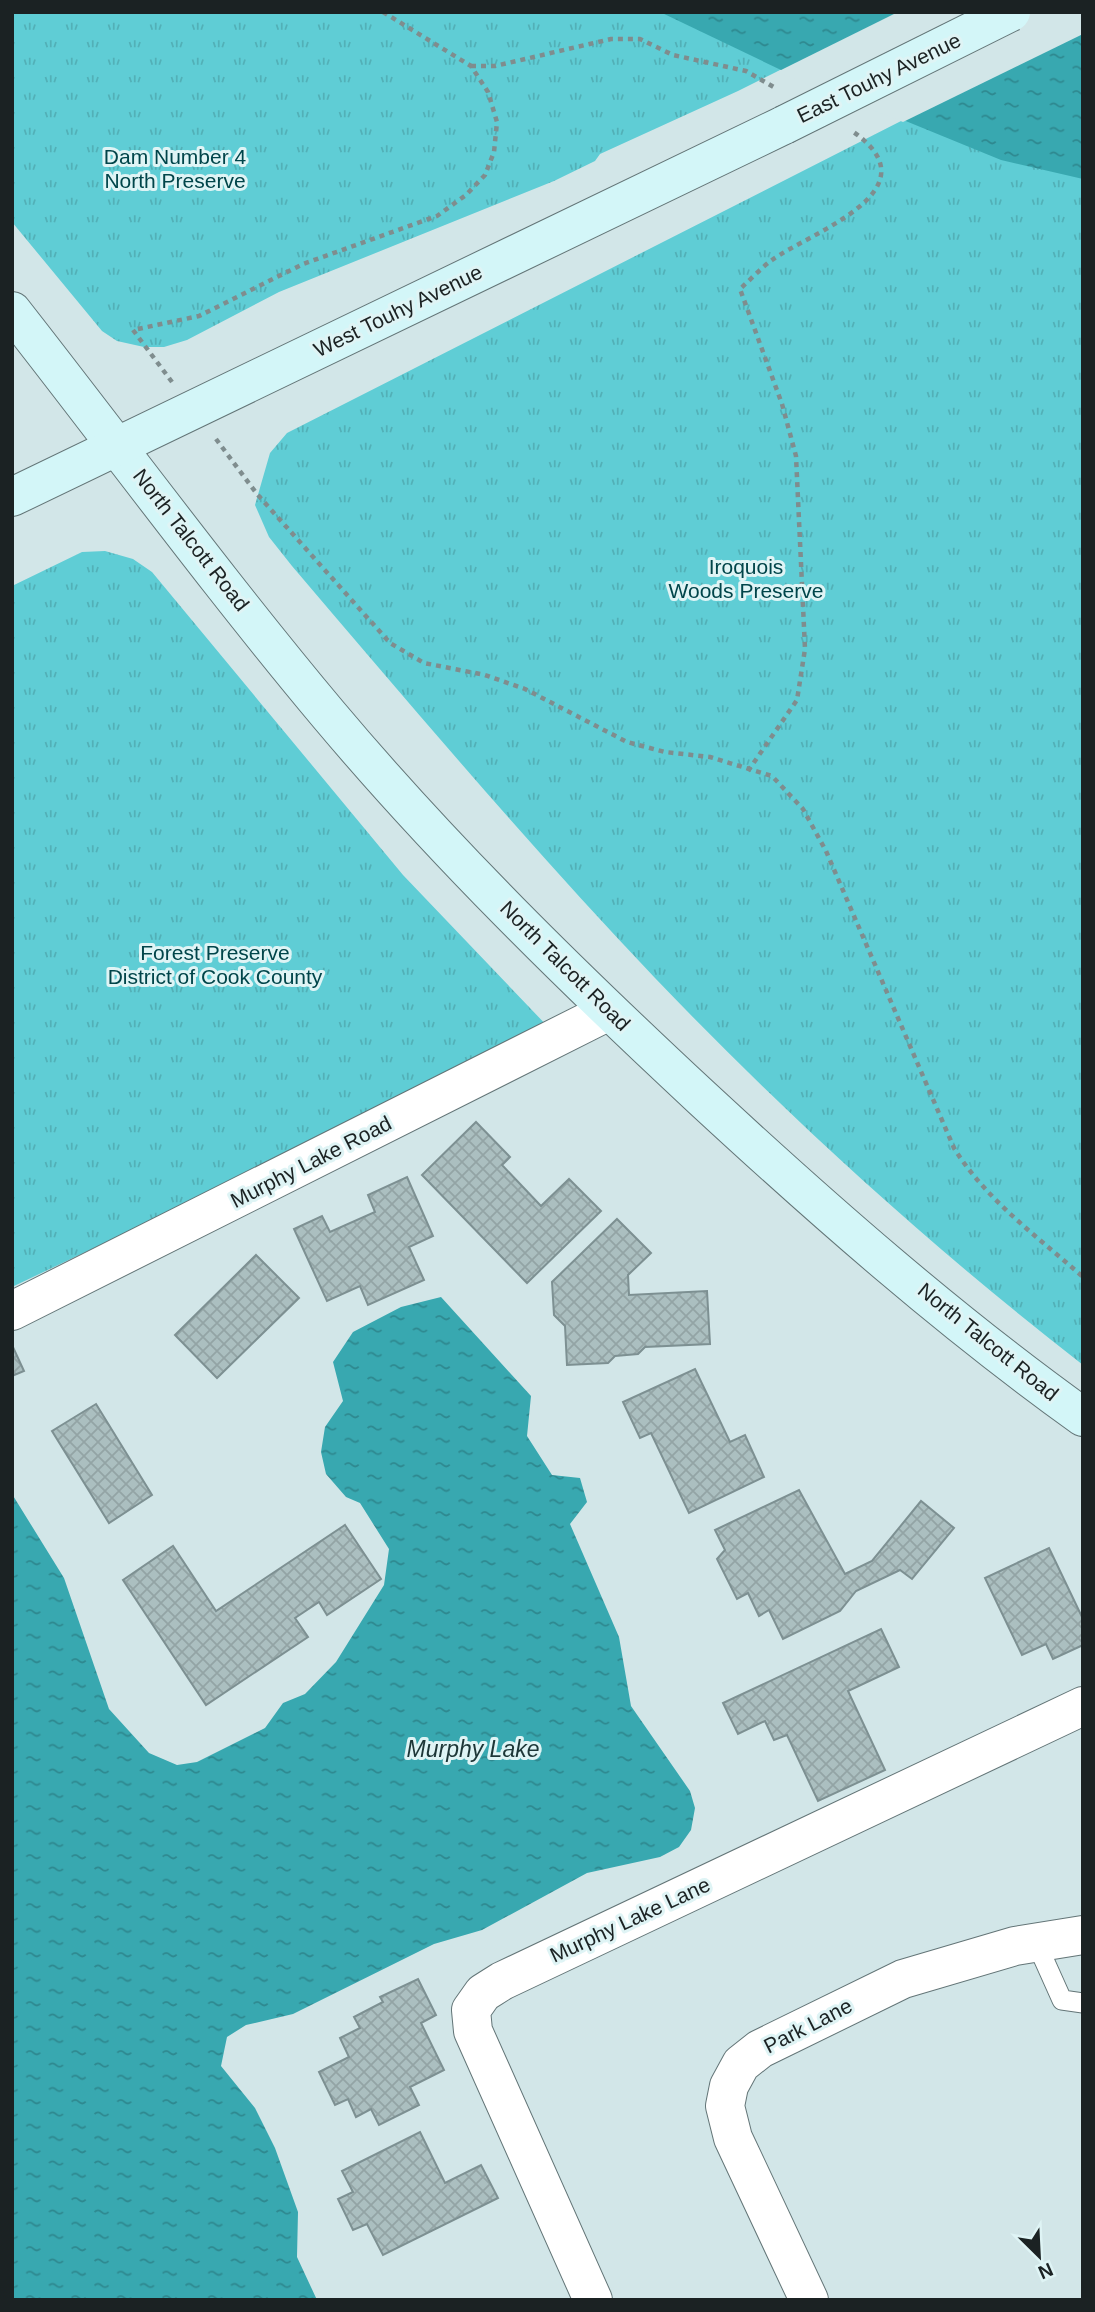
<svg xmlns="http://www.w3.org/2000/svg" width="1095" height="2312" font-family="Helvetica,sans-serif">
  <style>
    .park { fill: url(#park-tufts) }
    .water { fill: url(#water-ripples) }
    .pier { fill: #d2e6e8 }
    .building { fill: url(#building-cross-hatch); stroke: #7d9092; stroke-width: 2 }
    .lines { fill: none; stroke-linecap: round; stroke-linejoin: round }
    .service-casing { stroke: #637577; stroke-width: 21 }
    .minor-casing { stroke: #637577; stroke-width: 40 }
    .secondary-casing { stroke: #637577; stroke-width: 40 }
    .path { stroke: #7f8d8e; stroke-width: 4.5; stroke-dasharray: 5 5; stroke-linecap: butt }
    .service { stroke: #fff; stroke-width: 19 }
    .minor { stroke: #fff; stroke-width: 38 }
    .secondary { stroke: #d3f6f8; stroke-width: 38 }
    .secondary-bridge-casing { stroke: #637577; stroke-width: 40; stroke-linecap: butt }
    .secondary-bridge { stroke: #d3f6f8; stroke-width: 38 }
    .labels { text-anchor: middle; stroke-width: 6; stroke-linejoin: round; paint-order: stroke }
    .street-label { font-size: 21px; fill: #1b2223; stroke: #dff4f5 }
    .park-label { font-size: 21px; fill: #00454a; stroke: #dff4f5 }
    .water-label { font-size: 23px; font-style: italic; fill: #1d3637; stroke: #dff4f5 }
  </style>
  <defs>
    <pattern id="park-tufts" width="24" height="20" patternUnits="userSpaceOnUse" patternTransform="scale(1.75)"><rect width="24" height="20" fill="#5fcdd5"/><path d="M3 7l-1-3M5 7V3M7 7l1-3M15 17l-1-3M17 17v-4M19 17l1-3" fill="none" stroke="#52b0b7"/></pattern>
    <pattern id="water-ripples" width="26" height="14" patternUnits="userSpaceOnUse" patternTransform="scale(1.75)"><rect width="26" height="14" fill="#38a8b0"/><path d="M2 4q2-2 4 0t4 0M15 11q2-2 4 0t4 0" fill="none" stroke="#2e888f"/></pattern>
    <pattern id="building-cross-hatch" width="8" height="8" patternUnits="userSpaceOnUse" patternTransform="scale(1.75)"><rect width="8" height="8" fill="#abbfc0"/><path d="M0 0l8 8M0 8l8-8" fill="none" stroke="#93a4a5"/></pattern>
  </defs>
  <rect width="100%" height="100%" fill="#d2e6e8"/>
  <g class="park">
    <polygon points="12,12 897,12 738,91 600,154 595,161 554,181 279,292 187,340 164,347 144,347 117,341 102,331 12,222"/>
    <path d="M1083,34V1365C931,1247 788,1117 655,978C529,845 411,706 292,566L269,537L255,505L270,453L287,433L905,119Z"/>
    <polygon points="105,551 133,559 152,572 403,875 551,1030 12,1287 12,586 82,552"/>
  </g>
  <g class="water">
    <polygon points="660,12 1083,12 1083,179 1001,160 781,70"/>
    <polygon points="441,1297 531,1396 527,1436 552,1475 580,1478 587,1502 570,1524 619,1637 631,1706 690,1791 695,1808 691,1830 679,1847 660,1857 587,1873 482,1930 434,1944 293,2014 246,2025 227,2037 221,2066 255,2108 275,2148 298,2212 297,2257 317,2300 12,2300 12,1494 64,1578 109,1709 149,1753 177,1765 197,1762 265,1728 283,1703 305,1694 336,1662 384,1585 389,1549 360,1503 346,1497 326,1474 321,1452 325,1427 343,1401 333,1362 353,1332 401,1307"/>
  </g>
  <polygon class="pier" points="898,12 1083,12 1083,34 903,122 777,72"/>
  <g class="building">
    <polygon points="476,1122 510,1157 502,1165 541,1206 569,1179 601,1211 527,1283 422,1175"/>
    <polygon points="407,1177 433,1236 409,1247 424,1280 368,1305 360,1286 327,1301 294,1229 322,1216 330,1232 375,1212 368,1195"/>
    <polygon points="617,1219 651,1253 628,1275 629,1295 707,1291 710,1344 645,1347 638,1354 615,1356 608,1363 567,1365 565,1326 554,1315 552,1282"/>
    <polygon points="256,1255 299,1298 217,1378 175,1335"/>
    <polygon points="12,1345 24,1371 12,1376"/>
    <polygon points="695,1369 730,1442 745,1435 764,1477 689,1513 651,1433 640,1438 623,1402"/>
    <polygon points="96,1404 152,1495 109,1523 52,1431"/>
    <polygon points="799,1490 845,1574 872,1561 921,1501 954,1528 912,1579 900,1570 856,1591 840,1611 783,1639 769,1610 759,1616 748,1593 737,1599 717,1559 725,1550 715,1530"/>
    <polygon points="345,1525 381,1579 327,1615 319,1602 295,1618 308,1637 206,1705 123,1580 173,1546 216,1611"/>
    <polygon points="1049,1548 1083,1619 1083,1645 1053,1659 1046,1644 1022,1655 985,1578"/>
    <polygon points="881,1629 899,1667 848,1691 885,1770 818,1801 787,1735 774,1740 765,1721 738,1734 723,1703"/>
    <polygon points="418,1979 436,2015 421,2023 444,2070 410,2087 419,2105 379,2125 371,2109 356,2117 348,2099 335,2105 319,2072 349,2057 340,2038 360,2028 354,2017 383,2002 380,1997"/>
    <polygon points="420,2132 445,2183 481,2165 498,2198 383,2255 367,2224 353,2230 338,2199 353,2192 342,2171"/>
  </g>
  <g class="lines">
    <defs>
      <polyline id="service" points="1036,1942 1062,2000 1083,2003"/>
      <g id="minor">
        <polyline points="12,1311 609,1011"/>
        <polyline points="593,2300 473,2031 471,2010 483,1993 502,1981 1083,1706"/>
        <polyline points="809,2300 733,2138 725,2106 729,2086 741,2064 760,2049 903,1979 1015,1946 1083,1935"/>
      </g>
      <g id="secondary">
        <path d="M12,311C117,445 219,584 328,714C443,851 572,977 702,1098C823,1210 949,1321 1083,1417"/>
        <polyline points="12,497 784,125"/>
      </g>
    </defs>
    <use href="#service" class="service-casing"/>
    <use href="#minor" class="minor-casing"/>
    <use href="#secondary" class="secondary-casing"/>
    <g class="path">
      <polyline points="471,66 495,66 611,39 640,39 673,55 746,71 777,89"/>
      <polyline points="172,382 133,330 199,316 303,264 437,216 466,195 485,175 494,152 497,122 488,92 471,66 383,12"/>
      <path d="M216,439L257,494L390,643L424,663L485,675L525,689L627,742L665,752L710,757L772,776L803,809L826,851L954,1148C986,1200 1038,1237 1083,1277"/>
      <path d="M748,771L797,700L805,649L796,456L782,404L740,289C750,280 761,268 772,260C811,232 938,190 852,131"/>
    </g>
    <use href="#service" class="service"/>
    <use href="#minor" class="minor"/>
    <use href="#secondary" class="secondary"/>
    <defs>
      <polyline id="secondary-bridge" points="784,125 1011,12"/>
    </defs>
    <use href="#secondary-bridge" class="secondary-bridge-casing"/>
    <use href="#secondary-bridge" class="secondary-bridge"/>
  </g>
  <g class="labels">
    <g class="street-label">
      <text transform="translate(879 78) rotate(-26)" y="7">East Touhy Avenue</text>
      <text transform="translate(398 311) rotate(-26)" y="7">West Touhy Avenue</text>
      <text transform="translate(191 540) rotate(52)" y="7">North Talcott Road</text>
      <text transform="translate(565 966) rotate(45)" y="7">North Talcott Road</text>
      <text transform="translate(311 1162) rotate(-27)" y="7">Murphy Lake Road</text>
      <text transform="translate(988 1342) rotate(39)" y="7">North Talcott Road</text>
      <text transform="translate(630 1920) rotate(-25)" y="7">Murphy Lake Lane</text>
      <text transform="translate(808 2026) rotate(-27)" y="7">Park Lane</text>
    </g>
    <g class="park-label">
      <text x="175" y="164">Dam Number 4<tspan x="175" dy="24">North Preserve</tspan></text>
      <text x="746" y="574">Iroquois<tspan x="746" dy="24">Woods Preserve</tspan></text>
      <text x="215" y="960">Forest Preserve<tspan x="215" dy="24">District of Cook County</tspan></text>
    </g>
    <g class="water-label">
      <text x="473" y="1757">Murphy Lake</text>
    </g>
  </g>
  <rect width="1095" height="2312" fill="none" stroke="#1b2223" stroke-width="28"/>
  <g transform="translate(1039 2256) rotate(156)" stroke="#dff4f5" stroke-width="5" paint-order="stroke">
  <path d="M0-5L12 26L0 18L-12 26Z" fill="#1b2223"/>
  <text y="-10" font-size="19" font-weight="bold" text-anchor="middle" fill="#1b2223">N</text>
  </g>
</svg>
